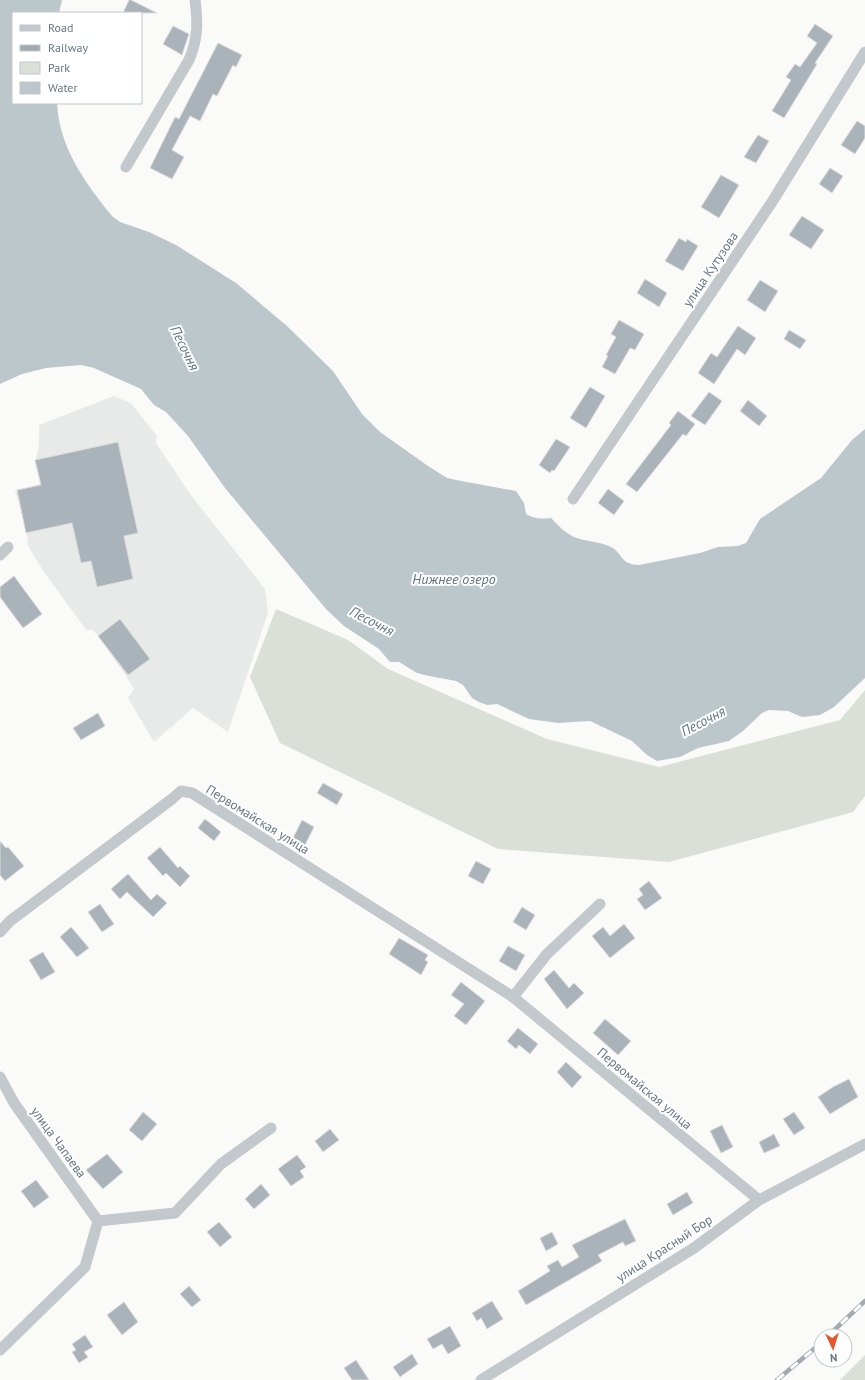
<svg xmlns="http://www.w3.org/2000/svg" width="865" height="1380" font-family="'PT Sans',sans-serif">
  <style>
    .built { fill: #e8e9e9 }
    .green { fill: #dadfd7 }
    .water { fill: #bbc7cb }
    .building { fill: #aab3b9; stroke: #dcdcda }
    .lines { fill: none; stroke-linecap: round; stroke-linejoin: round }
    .street { stroke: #c3c8cc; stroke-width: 11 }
    .rail-casing { stroke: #a2aab0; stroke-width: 4.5 }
    .rail { stroke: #fff; stroke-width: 3; stroke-dasharray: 9; stroke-linecap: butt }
    .labels { text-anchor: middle; stroke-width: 4; stroke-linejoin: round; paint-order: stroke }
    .street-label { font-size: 13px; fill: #657683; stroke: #fff }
    .water-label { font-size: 14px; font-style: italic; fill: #60757c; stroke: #fff }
  </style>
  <rect width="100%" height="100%" fill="#fafaf8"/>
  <polygon class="built" points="114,396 131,403 157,436 156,443 190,494 265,589 268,613 228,732 193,708 154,742 128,698 134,689 126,676 98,636 92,629 87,631 44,572 28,546 27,532 15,491 40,484 36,459 39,445 39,425"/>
  <g class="green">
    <polygon points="276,609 348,640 388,669 547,739 659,767 840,720 865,690 865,796 853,812 669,862 498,849 280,743 250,677"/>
    <polygon points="865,1355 865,1380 840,1380"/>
  </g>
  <path class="water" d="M0,0H62L59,13H13V103H57C59,147 85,183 112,216L120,222L149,232L176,245L236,283L287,326L333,371L362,414L380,432L428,466L447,478L456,480L516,491L524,503L526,514C535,519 541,519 551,518C557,524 564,532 572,536C584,542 599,541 611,547C624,554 619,564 639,565L700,553L718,547L738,546L746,543L760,519L821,478L852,440L865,429V678L834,707L820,715L802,717L788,711L769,710L762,713L743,731L729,741L698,748L680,757L657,761L647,755L632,741L590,721L558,723L529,719L497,704L487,705L479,702L472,698L463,685L456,681L429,676L417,673L399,662H390L379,649L344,626L326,609L225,488L188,436L166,412L154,405L141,389L94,368L81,365L46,368L22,374L0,384Z"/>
  <g class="building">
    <polygon points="129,0 131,0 157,13 123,13"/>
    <polygon points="815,24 833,36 815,63 817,64 784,118 772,111 791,80 786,77 795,64 800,67 817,43 807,36"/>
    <polygon points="173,26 189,34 182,55 163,44"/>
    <polygon points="218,43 242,55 236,67 233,65 217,96 213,94 200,121 190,116 172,150 184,157 172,179 150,168 175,117 179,119"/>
    <polygon points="857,121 865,126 865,138 855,154 841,145"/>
    <polygon points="758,135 769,141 756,163 744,157"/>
    <polygon points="830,168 843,176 832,193 819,184"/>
    <polygon points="721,175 739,185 719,218 701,207"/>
    <polygon points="802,216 824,230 811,249 789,235"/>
    <polygon points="679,238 686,242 687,239 698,246 683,271 665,261"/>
    <polygon points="645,279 667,293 659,307 637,293"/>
    <polygon points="760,280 778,291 765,312 747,300"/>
    <polygon points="619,320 644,334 635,350 630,348 615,374 602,367 608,356 606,355 616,337 611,334"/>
    <polygon points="738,326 756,338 745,355 737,349 714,384 698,373 711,353 717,357"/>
    <polygon points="789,330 806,340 800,349 784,339"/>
    <polygon points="590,387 605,396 586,428 570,418"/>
    <polygon points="709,392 722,401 705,425 691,416"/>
    <polygon points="748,400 767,416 759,426 740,411"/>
    <polygon points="678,411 695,424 686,436 683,434 637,492 626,484 671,425 669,423"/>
    <polygon points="556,439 570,447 554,471 552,470 550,473 539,465"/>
    <polygon points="118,442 138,533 124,536 133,579 97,587 91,561 81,563 72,523 26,533 17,490 41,485 35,460"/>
    <polygon points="608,489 624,501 614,515 598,503"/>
    <polygon points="14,576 42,614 23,628 0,597 0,587"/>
    <polygon points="120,619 150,659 128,675 98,636"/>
    <polygon points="98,713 105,726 81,740 73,728"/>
    <polygon points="323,783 343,794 337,805 317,793"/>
    <polygon points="205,819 221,832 214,841 198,828"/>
    <polygon points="302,820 314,827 304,847 292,840"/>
    <polygon points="0,841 6,848 8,847 24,866 5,881 0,875"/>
    <polygon points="160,847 178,868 180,866 190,876 180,887 166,873 163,876 147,858"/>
    <polygon points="476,861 491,869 483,884 468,876"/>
    <polygon points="128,874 151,900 157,894 167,903 153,917 127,892 120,899 111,889"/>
    <polygon points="649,881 662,898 645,910 637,899 643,895 639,889"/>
    <polygon points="100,904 114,924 102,932 88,912"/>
    <polygon points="522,907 535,915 526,930 513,922"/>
    <polygon points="624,924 635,938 610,958 592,936 603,927 610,936"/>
    <polygon points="71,927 89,948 77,957 60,937"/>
    <polygon points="399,938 428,955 425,960 428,962 421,975 389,954"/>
    <polygon points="508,946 525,955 516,971 499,961"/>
    <polygon points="43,952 55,972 41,980 29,960"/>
    <polygon points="554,970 569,988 574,983 584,993 567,1009 544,979"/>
    <polygon points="461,982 485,1001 466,1025 454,1016 464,1004 451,995"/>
    <polygon points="605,1019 631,1041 618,1055 593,1033"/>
    <polygon points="518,1028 538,1044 530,1054 519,1045 516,1049 507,1041"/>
    <polygon points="566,1062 582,1077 572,1088 557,1072"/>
    <polygon points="849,1079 858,1097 830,1114 818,1097 833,1087"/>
    <polygon points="143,1112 157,1124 142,1141 129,1130"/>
    <polygon points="794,1112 805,1128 794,1135 783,1119"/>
    <polygon points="722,1125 733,1147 721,1153 710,1131"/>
    <polygon points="330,1129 339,1140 323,1152 315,1141"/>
    <polygon points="774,1134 780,1146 764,1153 759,1142"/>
    <polygon points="107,1154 123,1172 103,1189 86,1170"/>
    <polygon points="297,1155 306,1167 300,1171 304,1177 291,1186 278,1169"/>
    <polygon points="36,1180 49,1197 34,1208 21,1191"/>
    <polygon points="261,1184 270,1195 254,1209 245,1199"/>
    <polygon points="687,1192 693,1203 673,1215 667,1204"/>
    <polygon points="625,1219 636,1241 625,1246 623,1242 598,1255 602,1261 526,1305 518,1291 550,1271 547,1266 558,1260 562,1267 579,1257 572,1245"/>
    <polygon points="219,1222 232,1237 220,1247 207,1232"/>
    <polygon points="552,1232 558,1244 546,1251 540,1238"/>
    <polygon points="189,1286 201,1300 192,1307 180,1294"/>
    <polygon points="492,1301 503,1319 487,1329 481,1318 477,1321 472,1313"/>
    <polygon points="124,1302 138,1322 122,1335 107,1315"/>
    <polygon points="450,1326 461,1346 448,1354 442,1344 433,1349 427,1339"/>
    <polygon points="85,1335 93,1347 84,1352 88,1357 79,1363 72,1352 76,1350 72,1344"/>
    <polygon points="412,1354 418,1364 400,1377 393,1367"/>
    <polygon points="356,1360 369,1380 352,1380 344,1368"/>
  </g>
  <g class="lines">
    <g class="street">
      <path d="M126,167L189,60C198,39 198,22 195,0"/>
      <polyline points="573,499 772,202 865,52"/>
      <polyline points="0,555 8,547"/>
      <polyline points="0,932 10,921 172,799 181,791 192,793 513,997 759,1200"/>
      <polyline points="513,997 547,954 600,904"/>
      <polyline points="0,1077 14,1103 98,1221"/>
      <polyline points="0,1350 85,1267 98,1221 175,1213 221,1164 271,1128"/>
      <polyline points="481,1380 694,1248 759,1200 865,1144"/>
    </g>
    <defs>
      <g id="rail">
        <polyline points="828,1336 865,1301"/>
        <polyline points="777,1380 821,1343"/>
      </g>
    </defs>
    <use href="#rail" class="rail-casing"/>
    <use href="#rail" class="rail"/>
  </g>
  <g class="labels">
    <g class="street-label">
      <text transform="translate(710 269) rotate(-56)" y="5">улица Кутузова</text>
      <text transform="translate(258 819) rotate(32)" y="5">Первомайская улица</text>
      <text transform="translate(645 1088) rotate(40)" y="5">Первомайская улица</text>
      <text transform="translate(59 1142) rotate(54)" y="5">улица Чапаева</text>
      <text transform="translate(664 1248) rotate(-33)" y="5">улица Красный Бор</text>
    </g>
    <g class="water-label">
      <text transform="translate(185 348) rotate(64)" y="5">Песочня</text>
      <text x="454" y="584">Нижнее озеро</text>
      <text transform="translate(372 621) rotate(27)" y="5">Песочня</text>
      <text transform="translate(703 721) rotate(-28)" y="5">Песочня</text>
    </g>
  </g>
  <rect x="12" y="12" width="130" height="92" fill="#ffffff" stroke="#c1c8cd"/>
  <rect x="20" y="25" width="20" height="6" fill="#c3c8cc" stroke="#c1c8cd"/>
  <text x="48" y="32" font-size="12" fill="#657683">Road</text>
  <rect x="20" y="45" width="20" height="6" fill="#a2aab0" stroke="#c1c8cd"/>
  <text x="48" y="52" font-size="12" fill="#657683">Railway</text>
  <rect x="20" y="62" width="20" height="12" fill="#dadfd7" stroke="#c1c8cd"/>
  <text x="48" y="72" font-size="12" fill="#657683">Park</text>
  <rect x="20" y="82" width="20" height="12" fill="#bbc7cb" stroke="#c1c8cd"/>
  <text x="48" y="92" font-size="12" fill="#657683">Water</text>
  <g transform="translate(833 1348) rotate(176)"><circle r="19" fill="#ffffff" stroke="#c1c8cd"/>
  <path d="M0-3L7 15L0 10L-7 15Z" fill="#e4572e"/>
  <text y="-6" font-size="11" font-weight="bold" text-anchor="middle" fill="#657683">N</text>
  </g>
</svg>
